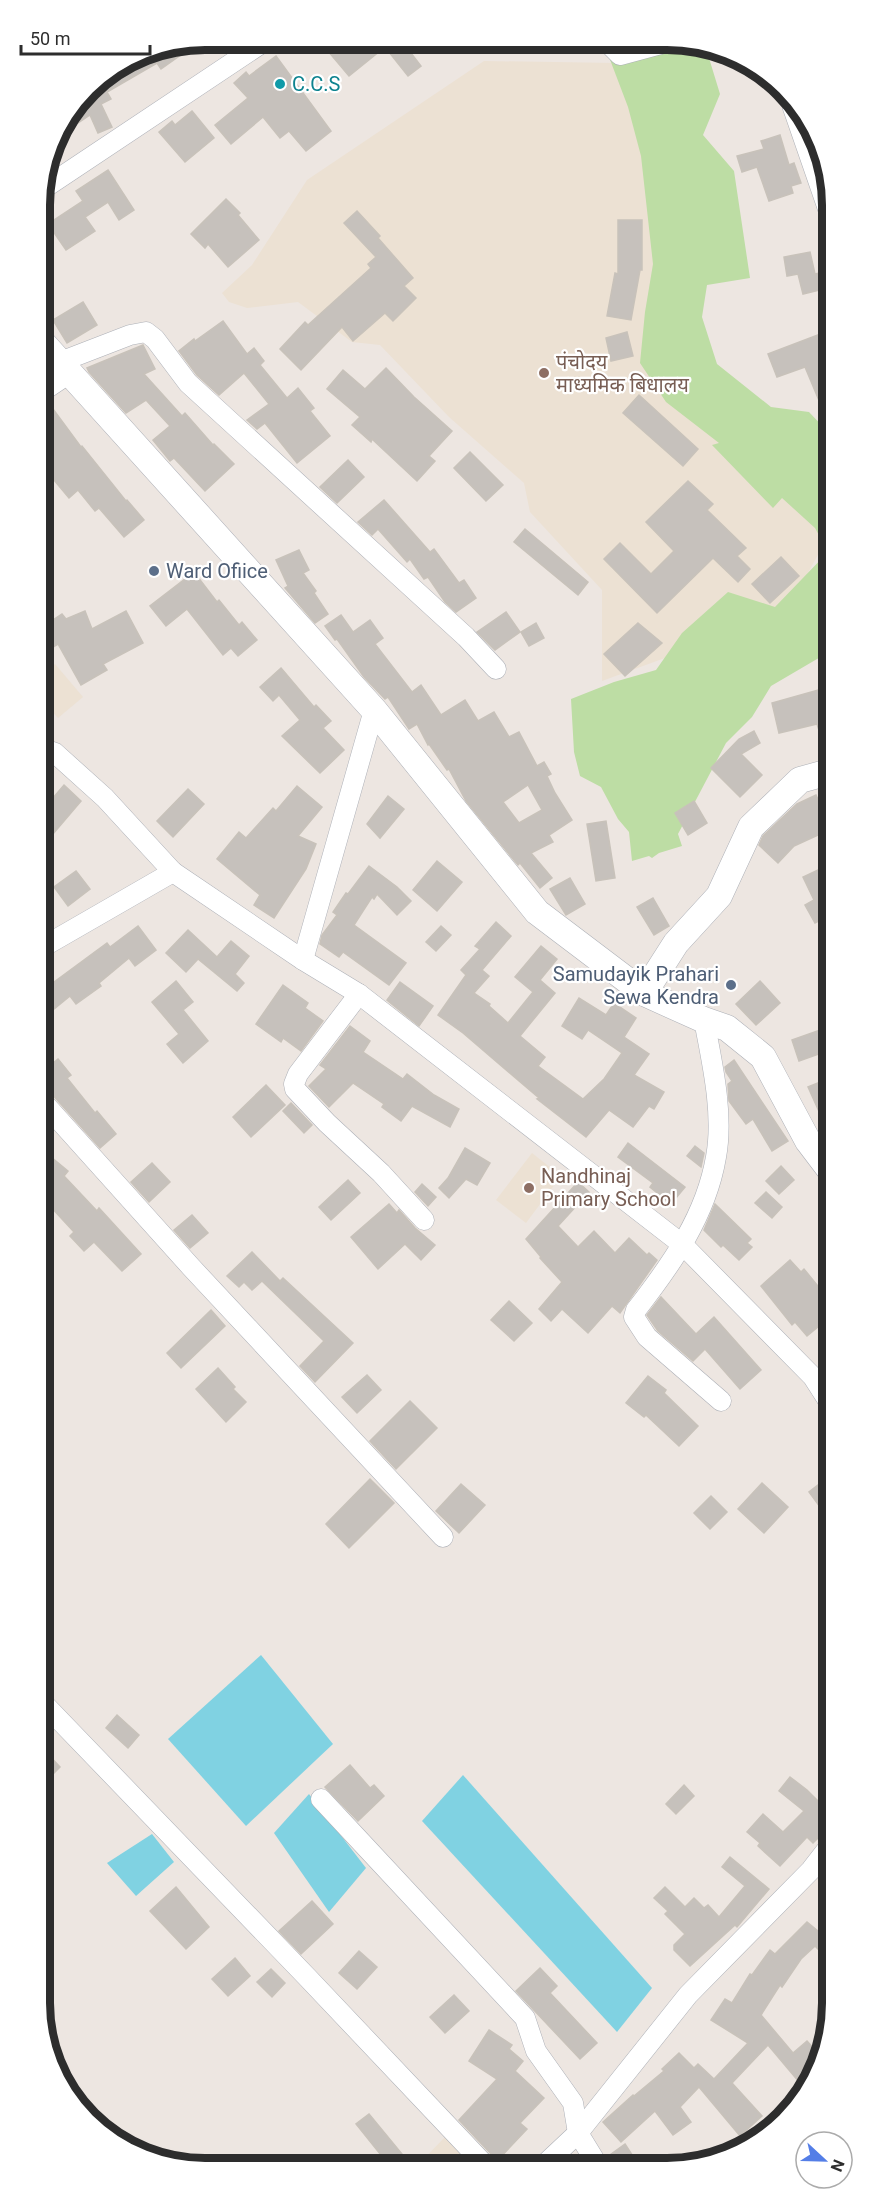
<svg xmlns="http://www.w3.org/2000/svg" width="872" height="2208" font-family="Roboto,'Noto Sans Devanagari',sans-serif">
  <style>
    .education { fill: #ece1d3 }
    .green { fill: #bddda4 }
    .water { fill: #80d2e2 }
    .building { fill: #c6c1bc; stroke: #c8c2ba; stroke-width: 1.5; fill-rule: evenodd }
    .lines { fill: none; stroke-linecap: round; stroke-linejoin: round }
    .minor-casing { stroke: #adb0b7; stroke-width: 21 }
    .tertiary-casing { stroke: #adb0b7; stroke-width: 27 }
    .minor { stroke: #fff; stroke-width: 20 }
    .tertiary { stroke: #fff; stroke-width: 26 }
    .culture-dot { fill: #0f9aa8; stroke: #fff; stroke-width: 2 }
    .education-dot { fill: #8d6e63; stroke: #fff; stroke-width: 2 }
    .service-dot { fill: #5c6f8a; stroke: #fff; stroke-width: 2 }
    .labels { text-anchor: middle; stroke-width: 4.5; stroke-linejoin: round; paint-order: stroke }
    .culture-label { font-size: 20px; fill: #0d838f; stroke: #fff; text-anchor: start }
    .education-label { font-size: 20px; fill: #785e54; stroke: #fff; text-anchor: start }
    .service-label { font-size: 20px; fill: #4e5e75; stroke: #fff; text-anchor: start }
    .rim { fill: none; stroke: #2d2d2d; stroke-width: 8 }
  </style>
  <rect width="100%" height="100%" fill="#ede6e1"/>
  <g class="education">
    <polygon points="484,61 617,63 640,97 669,307 829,535 785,614 602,681 602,590 530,512 524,483 449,417 380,345 352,342 298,302 247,308 229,302 222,293 252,265 307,180"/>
    <polygon points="55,664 83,697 58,718 48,707 41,713 41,676"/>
    <polygon points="532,1153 561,1176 526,1223 496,1200"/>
    <polygon points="448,2134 480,2164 418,2165"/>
  </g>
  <polygon class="green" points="649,42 700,42 705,45 720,94 703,135 734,171 750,278 707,285 702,317 717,364 771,407 809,412 828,432 829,652 771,686 752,717 726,743 678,834 682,846 659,853 652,858 649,856 632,861 629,832 618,819 601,787 580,776 574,752 571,699 614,682 656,670 682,633 728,592 775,607 828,552 815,528 782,498 773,508 712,445 719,443 666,402 640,363 645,312 653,264 641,156 628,107 609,57"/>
  <g class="water">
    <polygon points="261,1655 333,1744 246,1826 168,1739"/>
    <polygon points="463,1775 652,1988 617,2032 422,1821"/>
    <polygon points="309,1794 366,1868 329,1912 274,1833"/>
    <polygon points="152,1834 174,1862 136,1896 107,1863"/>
  </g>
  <g class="building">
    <polygon points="341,40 401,40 421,66 408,76 385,47 349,76 328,51"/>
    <polygon points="188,42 189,44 179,50 182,54 161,69 157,63 107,92 111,99 101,104 112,127 98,133 90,115 78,123 70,112 95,80 141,51"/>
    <polygon points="276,56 331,131 306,151 289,131 280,138 263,117 231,144 215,125 248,98 234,83 246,72 249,76"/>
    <polygon points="192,111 214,138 185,162 159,132 172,121 175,125"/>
    <polygon points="780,135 789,165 794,163 801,183 791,186 793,193 769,201 757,167 742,172 737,156 764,149 761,141"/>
    <polygon points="108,170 134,210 119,220 108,202 85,217 95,231 66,250 48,224 83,201 76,191"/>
    <polygon points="226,199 240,213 238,215 259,240 228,267 208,244 205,248 191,234"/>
    <polygon points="357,211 380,236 378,238 413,278 404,286 416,298 393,321 385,313 353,341 342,327 301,370 280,349 305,322 308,325 371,268 368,264 376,257 344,223"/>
    <polygon points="618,220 642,220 642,270 640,270 631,320 607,316 615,273 618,274"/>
    <polygon points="810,252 815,274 828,271 828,288 803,294 798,274 787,276 784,257"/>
    <polygon points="83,302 97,325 67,343 53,320"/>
    <polygon points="223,321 247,354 254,348 264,361 260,365 287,398 298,388 314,408 310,411 330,436 297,463 265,423 257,429 247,420 269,404 244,373 219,395 197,375 179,351 194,339 195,341"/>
    <polygon points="828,331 828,422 805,367 777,377 768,354"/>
    <polygon points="627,332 633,356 611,361 606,338"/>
    <polygon points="143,345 155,369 144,374 182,416 185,413 213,445 214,444 234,464 205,491 174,458 170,461 153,440 170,426 146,400 126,413 89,372 87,368"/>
    <polygon points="386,368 414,397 452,431 429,456 435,461 417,481 372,439 371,442 352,425 360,417 327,389 343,370 365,389"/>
    <polygon points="639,395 698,449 683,466 623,413"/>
    <polygon points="53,409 81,447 82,446 126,501 127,500 144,520 124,537 99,508 95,511 78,490 69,498 54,480 40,487 40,418"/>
    <polygon points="470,452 503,485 486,501 454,468"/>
    <polygon points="348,460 364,477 337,503 320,487"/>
    <polygon points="688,481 713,504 707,510 746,548 737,556 750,569 738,582 713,558 657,613 604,559 620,543 651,574 674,551 646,522"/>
    <polygon points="384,500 430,552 434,549 459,583 464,580 476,598 456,612 445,602 428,577 424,579 410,559 407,562 378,529 372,535 358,522"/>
    <polygon points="525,529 588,582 578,595 514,542"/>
    <polygon points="299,550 309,570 303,573 316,591 314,593 328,614 315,623 285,588 288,586 276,560"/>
    <polygon points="781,557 799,576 770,603 752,584"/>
    <polygon points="194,572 217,602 219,600 239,625 242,622 257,640 238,656 231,648 223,655 187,609 166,626 150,606"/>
    <polygon points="85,611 92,629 126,611 143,643 103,664 107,670 81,685 58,644 45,652 41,645 41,628 62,614 66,619"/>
    <polygon points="506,612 520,632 495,650 477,632"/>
    <path d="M341,615L353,632L370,620L383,638L375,644L412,692L421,685L441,715L465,700L478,721L494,712L509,737L519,732L537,766L544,762L551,774L547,776L555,793L572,820L549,835L553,842L531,853L552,878L540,888L520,863L518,865L466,801L449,769L447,770L429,744L428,745L417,724L409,729L388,697L385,699L364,677L337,639L335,640L325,626ZM528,785L542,810L519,823L503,802Z"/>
    <polygon points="536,623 544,638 529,646 521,632"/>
    <polygon points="638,623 662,643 625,676 604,654"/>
    <polygon points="281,668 314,707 316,705 331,721 323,728 344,750 320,773 282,736 300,720 279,695 273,701 260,687"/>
    <polygon points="829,687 829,752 826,753 817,724 779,733 772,703"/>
    <polygon points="754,731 760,743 741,754 762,775 740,797 711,768 739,739"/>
    <polygon points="64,785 81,801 53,834 41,824 41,812"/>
    <polygon points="297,786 322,807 298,836 316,844 306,869 274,918 254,905 260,895 217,859 239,832 246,838 273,808 276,811"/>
    <polygon points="188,789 204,804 173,837 157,821"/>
    <polygon points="816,795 829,825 829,830 794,846 778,863 759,845 763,836 797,804"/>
    <polygon points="388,796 404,809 380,838 367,824"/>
    <polygon points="694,801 707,823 688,835 675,813"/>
    <polygon points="606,821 615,878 596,881 587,824"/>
    <polygon points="437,861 462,882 437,911 413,890"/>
    <polygon points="369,866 397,887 411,901 397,915 377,894 374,899 372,897 354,925 406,963 389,985 343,952 339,957 320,944 322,935 337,915 333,912 346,893 348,894"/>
    <polygon points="818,870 830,897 830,915 815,923 805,905 814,900 803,877"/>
    <polygon points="76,871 90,889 68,906 54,887"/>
    <polygon points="570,878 585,904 566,915 550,889"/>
    <polygon points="653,898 669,926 654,935 637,907"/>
    <polygon points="496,922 511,936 482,970 489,976 474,993 490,1004 489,1006 508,1023 533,992 515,977 541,946 557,959 540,980 555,993 520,1036 545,1057 538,1066 583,1099 604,1079 622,1053 588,1030 582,1039 562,1026 579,998 606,1015 614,1003 636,1018 624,1037 649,1054 634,1075 664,1092 654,1109 649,1106 633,1127 609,1110 586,1137 537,1099 539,1098 463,1033 438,1015 466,975 461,970 480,949 475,946"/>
    <polygon points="138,926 156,950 135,966 129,958 99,983 101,986 76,1004 70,996 48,1014 42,1006 42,983 50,977 54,982 107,943 110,947"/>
    <polygon points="441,926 451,935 436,951 426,942"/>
    <polygon points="188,930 217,957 231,941 249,956 235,974 244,983 237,991 198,959 186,972 166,953"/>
    <polygon points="176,981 193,1002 183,1010 208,1041 183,1063 167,1044 179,1034 152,1002"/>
    <polygon points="760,981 780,1003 756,1025 736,1004"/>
    <polygon points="400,982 433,1006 419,1026 387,1000"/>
    <polygon points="283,985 308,1003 305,1008 323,1021 301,1051 283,1038 281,1042 256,1024"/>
    <polygon points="350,1026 370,1041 363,1052 403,1079 407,1074 434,1095 459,1109 450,1127 412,1106 401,1121 382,1107 384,1104 353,1083 329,1107 309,1086 326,1069 320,1065"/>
    <polygon points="826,1028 830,1039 830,1050 799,1061 792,1040"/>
    <polygon points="58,1059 71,1075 67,1078 95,1113 97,1111 116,1134 100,1148 51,1093 42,1089 42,1072"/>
    <polygon points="734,1060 788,1141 772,1151 753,1119 746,1124 729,1101 728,1084 732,1081 726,1072 725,1067"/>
    <polygon points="830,1078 830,1136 808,1087"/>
    <polygon points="266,1085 285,1105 251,1137 233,1117"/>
    <polygon points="291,1103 312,1125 304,1133 283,1111"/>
    <polygon points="628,1143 685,1187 671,1204 650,1187 653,1183 618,1157"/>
    <polygon points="695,1146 704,1153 701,1167 687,1156"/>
    <polygon points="465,1148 490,1163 477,1185 466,1179 449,1198 439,1188 448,1178"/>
    <polygon points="42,1154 48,1160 51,1157 68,1171 64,1176 97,1211 99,1208 141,1254 122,1271 94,1242 84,1251 70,1236 74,1232 49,1205 52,1203 42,1195"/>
    <polygon points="152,1163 170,1182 149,1202 131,1182"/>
    <polygon points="781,1166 794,1180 779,1194 766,1181"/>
    <polygon points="348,1180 360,1193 331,1220 319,1207"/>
    <polygon points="578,1182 589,1192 558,1226 578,1247 594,1231 615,1253 629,1238 647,1255 649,1253 657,1260 620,1313 612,1306 588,1333 562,1309 551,1321 539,1309 562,1282 540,1258 541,1257 526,1239"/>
    <polygon points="422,1184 436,1197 428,1206 415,1192"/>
    <polygon points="766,1192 782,1207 772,1218 755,1203"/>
    <polygon points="389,1204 397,1213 399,1210 415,1228 435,1245 421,1260 405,1244 378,1269 351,1237"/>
    <polygon points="715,1204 751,1239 747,1243 752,1247 739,1260 723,1245 721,1247 704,1230"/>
    <polygon points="192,1215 208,1233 190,1248 174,1230"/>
    <polygon points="252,1252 280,1281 283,1278 353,1343 315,1382 300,1366 324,1341 262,1281 252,1290 244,1282 239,1287 227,1276"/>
    <polygon points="790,1260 801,1272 804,1269 826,1296 818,1302 830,1317 807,1336 795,1322 792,1325 761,1286"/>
    <polygon points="661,1297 696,1334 714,1317 761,1370 740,1389 705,1349 693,1361 658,1331 647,1315"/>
    <polygon points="509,1301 532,1323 514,1341 491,1320"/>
    <polygon points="211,1310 225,1326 181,1368 167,1353"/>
    <polygon points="218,1368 235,1387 233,1389 246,1402 226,1422 196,1389"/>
    <polygon points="367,1375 381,1390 357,1413 342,1397"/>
    <polygon points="648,1376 666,1390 664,1393 698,1426 679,1446 646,1415 644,1417 626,1403"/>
    <polygon points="410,1401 437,1428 396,1469 370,1441"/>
    <polygon points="831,1475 831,1522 809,1492"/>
    <polygon points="370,1479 394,1503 349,1548 326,1524"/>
    <polygon points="762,1483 788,1507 764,1533 738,1509"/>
    <polygon points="461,1484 485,1505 459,1533 436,1511"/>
    <polygon points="711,1496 727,1512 710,1529 694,1513"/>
    <polygon points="117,1715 139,1735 128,1748 106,1728"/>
    <polygon points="44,1750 60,1767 44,1783"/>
    <polygon points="350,1765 370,1788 374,1785 384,1796 358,1821 325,1787"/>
    <polygon points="790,1777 807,1790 832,1815 819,1830 823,1833 813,1843 807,1837 780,1866 758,1846 760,1843 747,1832 763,1814 783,1832 804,1811 779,1791"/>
    <polygon points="684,1785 694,1796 676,1814 666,1804"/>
    <polygon points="730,1857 769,1889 737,1927 735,1925 690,1966 674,1950 674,1945 685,1934 665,1914 668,1911 654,1898 665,1887 685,1907 694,1898 704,1908 708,1905 719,1917 745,1886 722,1867"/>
    <polygon points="176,1887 209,1927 186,1949 150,1911"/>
    <polygon points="312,1901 333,1924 301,1954 279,1931"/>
    <polygon points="832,1915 832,1936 818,1949 815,1946 801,1959 782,1987 780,1985 761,2015 793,2053 807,2041 818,2053 805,2089 768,2045 732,2083 762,2116 740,2136 699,2087 680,2107 691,2122 673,2135 655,2111 621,2142 603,2122 633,2095 634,2096 664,2071 662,2069 679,2053 694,2068 698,2064 714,2079 748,2043 711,2020 725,1999 732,2003 750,1974 752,1975 770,1950 775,1954 807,1922 818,1931"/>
    <polygon points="359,1951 377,1967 357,1989 339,1973"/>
    <polygon points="235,1958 250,1976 228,1996 212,1979"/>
    <polygon points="540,1968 557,1986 550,1993 597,2043 580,2059 516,1991"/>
    <polygon points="271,1969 285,1983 272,1997 257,1982"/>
    <polygon points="454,1995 469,2011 445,2033 430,2017"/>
    <polygon points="489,2030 512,2045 509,2049 523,2061 515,2071 544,2098 520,2123 527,2129 496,2162 493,2156 459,2120 497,2079 469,2061"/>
    <polygon points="369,2114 411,2165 389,2165 356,2124"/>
    <polygon points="625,2144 638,2164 609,2164 607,2157"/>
  </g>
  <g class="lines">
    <defs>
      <g id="minor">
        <polyline points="607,42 620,55 668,42"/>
        <polyline points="792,105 828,209"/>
        <polyline points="40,191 268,39"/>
        <polyline points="60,362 130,335 146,332 155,339 188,383 466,637 496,669"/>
        <polyline points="40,393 71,372"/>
        <polyline points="41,748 55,753 105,798 173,872 303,960 359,994 683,1245 813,1377 831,1405"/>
        <polyline points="41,948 173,872"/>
        <polyline points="303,960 374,710"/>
        <polyline points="359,994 298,1074 294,1084 295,1089 327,1123 381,1173 424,1220"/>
        <path d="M704,1020C712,1062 724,1114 716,1157C706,1216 671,1265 636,1310L634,1317L647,1337L721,1401"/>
        <polyline points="42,1101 191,1267 443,1537"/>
        <polyline points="44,1704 307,1977 484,2164"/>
        <polyline points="321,1799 525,2018 536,2051 573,2103 578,2133 597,2164"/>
        <polyline points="545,2164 578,2133 688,1995 811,1870 832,1843"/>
      </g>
      <g id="tertiary">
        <polyline points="40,340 374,710 537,912 644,993 704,1020 727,1028 763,1057 808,1141 830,1170"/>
        <polyline points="644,993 676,943 719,896 751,827 800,780 829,772"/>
      </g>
    </defs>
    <use href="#minor" class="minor-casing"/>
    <use href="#tertiary" class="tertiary-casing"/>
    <use href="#minor" class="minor"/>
    <use href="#tertiary" class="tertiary"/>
  </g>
  <circle class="culture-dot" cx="280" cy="84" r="6"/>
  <g class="education-dot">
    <circle cx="544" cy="373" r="6"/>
    <circle cx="529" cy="1188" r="6"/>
  </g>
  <g class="service-dot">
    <circle cx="154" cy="571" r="6"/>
    <circle cx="731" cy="985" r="6"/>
  </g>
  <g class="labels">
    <g class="culture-label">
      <text x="292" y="91">C.C.S</text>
    </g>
    <g class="education-label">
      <text x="556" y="369">पंचोदय<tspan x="556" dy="23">माध्यमिक बिधालय</tspan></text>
      <text x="541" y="1183">Nandhinaj<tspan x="541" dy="23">Primary School</tspan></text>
    </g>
    <g class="service-label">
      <text x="166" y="578">Ward Ofiice</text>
      <text x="719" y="981" text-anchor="end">Samudayik Prahari<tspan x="719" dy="23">Sewa Kendra</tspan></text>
    </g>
  </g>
  <path d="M0 0H872V2208H0ZM205 50H667A155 155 0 0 1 822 205V2003A155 155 0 0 1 667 2158H205A155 155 0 0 1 50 2003V205A155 155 0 0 1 205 50Z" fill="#fff" fill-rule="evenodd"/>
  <path class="rim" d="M205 50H667A155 155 0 0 1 822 205V2003A155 155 0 0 1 667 2158H205A155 155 0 0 1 50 2003V205A155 155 0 0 1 205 50Z"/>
  <g transform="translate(824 2160) rotate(112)"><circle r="28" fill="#ffffff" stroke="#ababab" stroke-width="1.5"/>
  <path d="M0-4.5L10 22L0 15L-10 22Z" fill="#547ee7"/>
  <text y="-9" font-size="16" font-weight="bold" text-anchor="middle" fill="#2d2d2d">N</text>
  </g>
  <path d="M21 45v9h129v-9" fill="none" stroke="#2d2d2d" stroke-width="3"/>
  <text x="30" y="45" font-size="18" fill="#2d2d2d" stroke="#ffffff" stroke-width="4.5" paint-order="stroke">50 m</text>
</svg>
